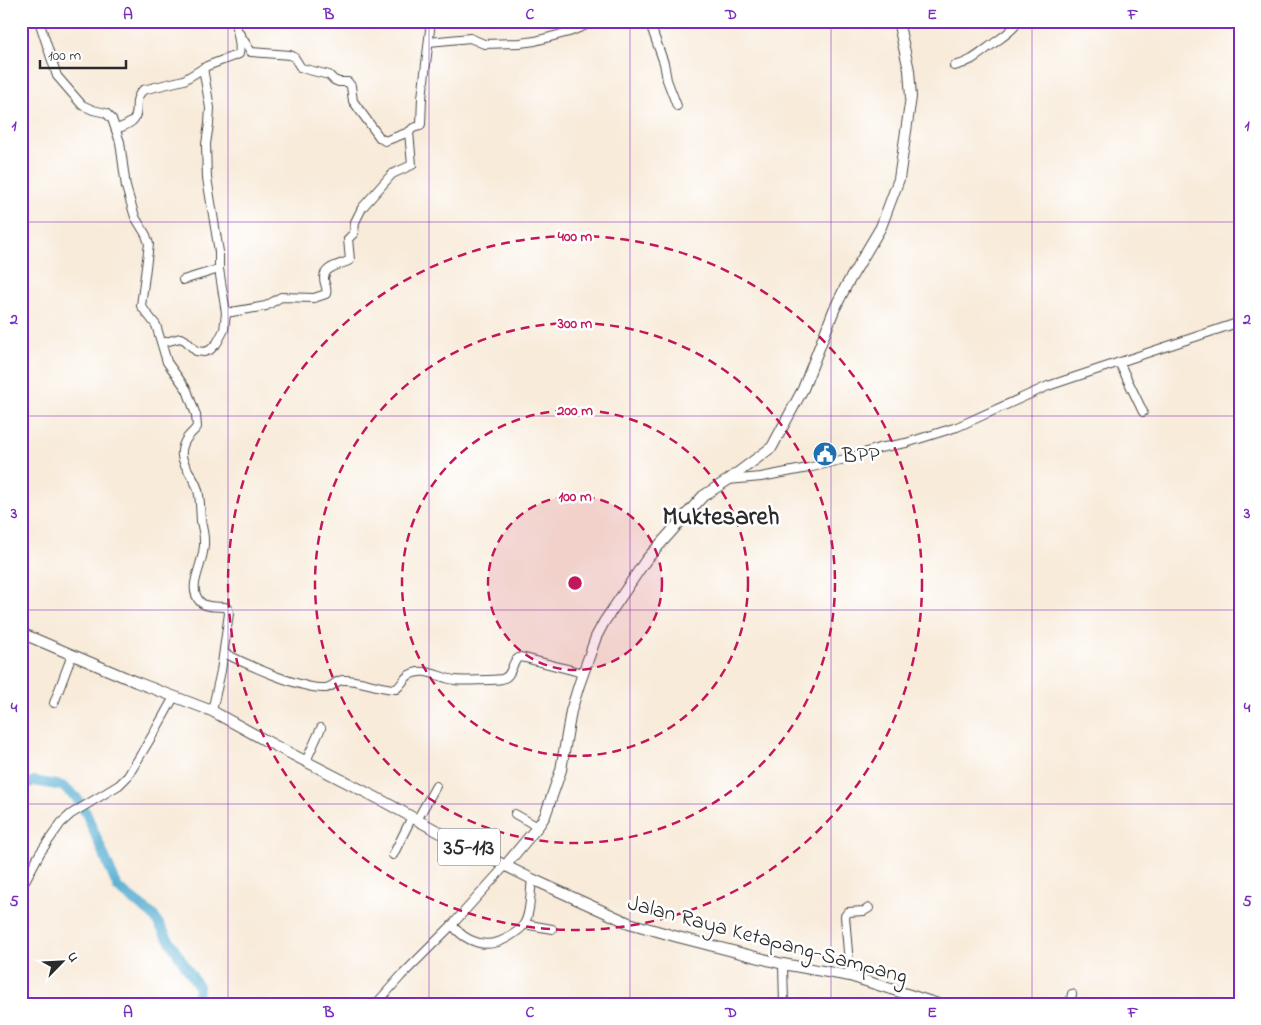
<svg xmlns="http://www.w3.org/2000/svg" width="1261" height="1025" font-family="'Indie Flower',sans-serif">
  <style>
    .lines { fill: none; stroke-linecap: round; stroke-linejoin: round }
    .river { stroke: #51abcf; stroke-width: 10 }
    .minor-casing { stroke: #4a4845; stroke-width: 10 }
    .major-casing { stroke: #4a4845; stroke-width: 12 }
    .minor { stroke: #fff; stroke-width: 8 }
    .major { stroke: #fff; stroke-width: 10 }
    .grid { fill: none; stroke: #7b2cbf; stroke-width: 1; stroke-opacity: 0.55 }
    .ring { fill: none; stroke: #c2185b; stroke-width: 2.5; stroke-dasharray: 9 6 }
    .labels { text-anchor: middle; stroke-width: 5; stroke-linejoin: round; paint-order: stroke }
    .shield { fill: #fff; stroke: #6b6b6b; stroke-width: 1 }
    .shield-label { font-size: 21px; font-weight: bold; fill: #2b2b2b }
    .poi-label { font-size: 22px; fill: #2b2b2b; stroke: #fff; text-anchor: start }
    .street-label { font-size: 22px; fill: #2b2b2b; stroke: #fff }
    .quarter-label { font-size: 25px; font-weight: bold; fill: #2b2b2b; stroke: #fff }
    .centre { fill: #c2185b; stroke: #fff; stroke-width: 2.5 }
    .ring-label { font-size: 15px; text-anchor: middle; font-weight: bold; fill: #c2185b; stroke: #fff; stroke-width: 5; stroke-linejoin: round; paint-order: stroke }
    .neatline { fill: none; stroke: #7b2cbf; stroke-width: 2 }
    .grid-label { font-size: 16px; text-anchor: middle; font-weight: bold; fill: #7b2cbf }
  </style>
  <rect width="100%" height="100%" fill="#fff"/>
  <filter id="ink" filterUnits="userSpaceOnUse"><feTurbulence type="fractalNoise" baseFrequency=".02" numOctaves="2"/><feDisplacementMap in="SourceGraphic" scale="10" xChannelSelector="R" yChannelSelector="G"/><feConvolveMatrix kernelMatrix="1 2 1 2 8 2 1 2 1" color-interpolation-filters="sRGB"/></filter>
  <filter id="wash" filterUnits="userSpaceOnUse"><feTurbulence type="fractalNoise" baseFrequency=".0096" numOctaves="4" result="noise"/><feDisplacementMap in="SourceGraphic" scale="20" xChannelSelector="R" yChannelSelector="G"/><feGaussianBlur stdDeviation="1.12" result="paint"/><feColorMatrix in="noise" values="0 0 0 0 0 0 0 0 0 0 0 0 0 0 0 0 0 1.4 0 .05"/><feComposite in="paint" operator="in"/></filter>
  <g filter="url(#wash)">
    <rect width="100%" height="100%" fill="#f8ebda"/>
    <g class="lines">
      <polyline class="river" points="21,786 34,781 62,786 76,797 86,813 118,888 153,915 199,987 197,1004"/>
    </g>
  </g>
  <g filter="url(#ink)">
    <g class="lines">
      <defs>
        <g id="minor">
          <path d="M39,21L57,76L82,105L93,110L106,113L112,119L120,142L126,187L135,217L146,235L149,244L141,306L156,325L167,362L187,390L196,415L197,427C194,431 190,434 187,438C173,459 191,470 197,487C201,498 200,510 201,521C202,527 204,533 204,540C206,559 190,581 196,595C201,609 214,606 225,607L228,609L229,613L221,671L212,711"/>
          <polyline points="649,21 664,63 667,80 677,106"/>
          <polyline points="236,28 251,52 290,55 294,57 301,68 329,75 334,80 339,82 348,82 351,86 353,101 380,138 385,141 409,132"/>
          <polyline points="429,42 470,38 484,44 520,43 535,41 569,32 591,23 609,21"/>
          <path d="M954,66C972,62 979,54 993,44C1001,38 1009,33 1015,26L1013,21"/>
          <path d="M116,129C151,118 127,106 143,90L184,80L207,66L239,54C242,44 236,32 236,21"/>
          <polyline points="183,280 219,269"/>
          <path d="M226,313L266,306L281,297L314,298L326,294C328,288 324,284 324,278C324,266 342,265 350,260L348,239L354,233L355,222L362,208L392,174L412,165L409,132L413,128L420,126L421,124L422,98L431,21"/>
          <polyline points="162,343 180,338 185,340 196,351 204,352 210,350 217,343 224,330 226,313 219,269 219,252 207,178 206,144 209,124 210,108 203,68"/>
          <polyline points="1119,362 1143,412"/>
          <polyline points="728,480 761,477 808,468 849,458 879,448 906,443 957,427 1048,386 1240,322"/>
          <path d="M224,653C246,664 302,690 326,688C333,687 336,680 343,680C360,679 378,689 396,689C402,685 403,679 409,675C425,666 439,678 455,680C460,681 497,680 502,679C514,676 510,660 521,657L583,673"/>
          <polyline points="54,703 72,655"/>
          <polyline points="306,761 321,728"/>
          <polyline points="515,814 538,827"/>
          <polyline points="417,820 436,786"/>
          <polyline points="393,855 412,817"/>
          <polyline points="21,888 40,853 61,823 71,814 119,785 128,776 155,731 174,697"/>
          <polyline points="524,924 552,929"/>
          <path d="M452,925C466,942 486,950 507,938C513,934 519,931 523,926C531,914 530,893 532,879"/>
          <polyline points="783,964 784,1004"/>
          <polyline points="850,976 845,916 848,912 864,911 869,908"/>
          <polyline points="21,1001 27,1004"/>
          <polyline points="376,1004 401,976 452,925 505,866"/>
          <polyline points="1070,1004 1072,994"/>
        </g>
        <g id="major">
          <polyline points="21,633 136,682 212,711 270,743 381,800 448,837 532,879 629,923 678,937 783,964 850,976 938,1004"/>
          <polyline points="505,866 539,825 545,816 561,770 571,711 579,685 596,637 604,622 646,560 703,496 728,480 772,447 803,389 834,310 846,286 881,227 899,179 911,97 909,70 898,21"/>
        </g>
      </defs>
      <use href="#minor" class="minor-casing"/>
      <use href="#major" class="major-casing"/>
      <use href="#minor" class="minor"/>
      <use href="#major" class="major"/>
    </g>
  </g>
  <path class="grid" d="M228,21V1004M429,21V1004M630,21V1004M831,21V1004M1032,21V1004M21,222H1240M21,416H1240M21,610H1240M21,804H1240"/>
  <circle cx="575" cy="583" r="87" fill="#c2185b" fill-opacity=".12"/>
  <g class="ring">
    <circle cx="575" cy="583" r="87"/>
    <circle cx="575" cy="583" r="173"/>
    <circle cx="575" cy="583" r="260"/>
    <circle cx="575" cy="583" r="347"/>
  </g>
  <defs>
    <symbol id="civic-disc" viewBox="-11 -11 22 22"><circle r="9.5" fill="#1f6fb2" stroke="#fff"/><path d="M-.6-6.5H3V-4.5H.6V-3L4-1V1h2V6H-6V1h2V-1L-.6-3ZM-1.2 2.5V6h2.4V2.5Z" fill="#fff"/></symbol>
  </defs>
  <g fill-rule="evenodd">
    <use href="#civic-disc" x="811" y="440" width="28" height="28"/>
  </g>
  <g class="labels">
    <rect class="shield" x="438" y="828.5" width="62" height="37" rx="4"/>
    <g class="shield-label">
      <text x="469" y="854">35-113</text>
    </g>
    <g class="poi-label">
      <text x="842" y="462">BPP</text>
    </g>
    <g class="street-label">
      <text transform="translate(768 938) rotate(15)" y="8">Jalan Raya Ketapang-Sampang</text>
    </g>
    <g class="quarter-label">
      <text x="721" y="524">Muktesareh</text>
    </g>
  </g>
  <circle cx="575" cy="583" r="8" class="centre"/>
  <g class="ring-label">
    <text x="575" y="241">400 m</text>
    <text x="575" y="328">300 m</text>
    <text x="575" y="415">200 m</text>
    <text x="575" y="501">100 m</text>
  </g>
  <rect width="1261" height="1025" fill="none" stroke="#fff" stroke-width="55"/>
  <g transform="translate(62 962) rotate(66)" stroke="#ffffff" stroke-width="4" paint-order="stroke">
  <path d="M0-4L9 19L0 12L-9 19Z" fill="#2b2b2b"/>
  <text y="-8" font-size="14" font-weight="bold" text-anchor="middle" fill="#2b2b2b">U</text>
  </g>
  <path d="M40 60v8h86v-8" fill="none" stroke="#2b2b2b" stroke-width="2.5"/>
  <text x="48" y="60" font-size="15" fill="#2b2b2b" stroke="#ffffff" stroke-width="4" paint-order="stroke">100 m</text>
  <rect x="28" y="28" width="1206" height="970" class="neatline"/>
  <g class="grid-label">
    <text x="128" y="19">A</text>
    <text x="329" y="19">B</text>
    <text x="530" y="19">C</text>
    <text x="731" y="19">D</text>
    <text x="932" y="19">E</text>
    <text x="1133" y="19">F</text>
    <text x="14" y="130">1</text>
    <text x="1247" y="130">1</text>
    <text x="14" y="324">2</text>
    <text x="1247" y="324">2</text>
    <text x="14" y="518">3</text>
    <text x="1247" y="518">3</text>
    <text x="14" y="712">4</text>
    <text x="1247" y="712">4</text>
    <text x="14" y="906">5</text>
    <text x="1247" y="906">5</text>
    <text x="128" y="1017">A</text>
    <text x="329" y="1017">B</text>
    <text x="530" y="1017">C</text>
    <text x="731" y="1017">D</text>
    <text x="932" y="1017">E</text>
    <text x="1133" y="1017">F</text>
  </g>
</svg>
